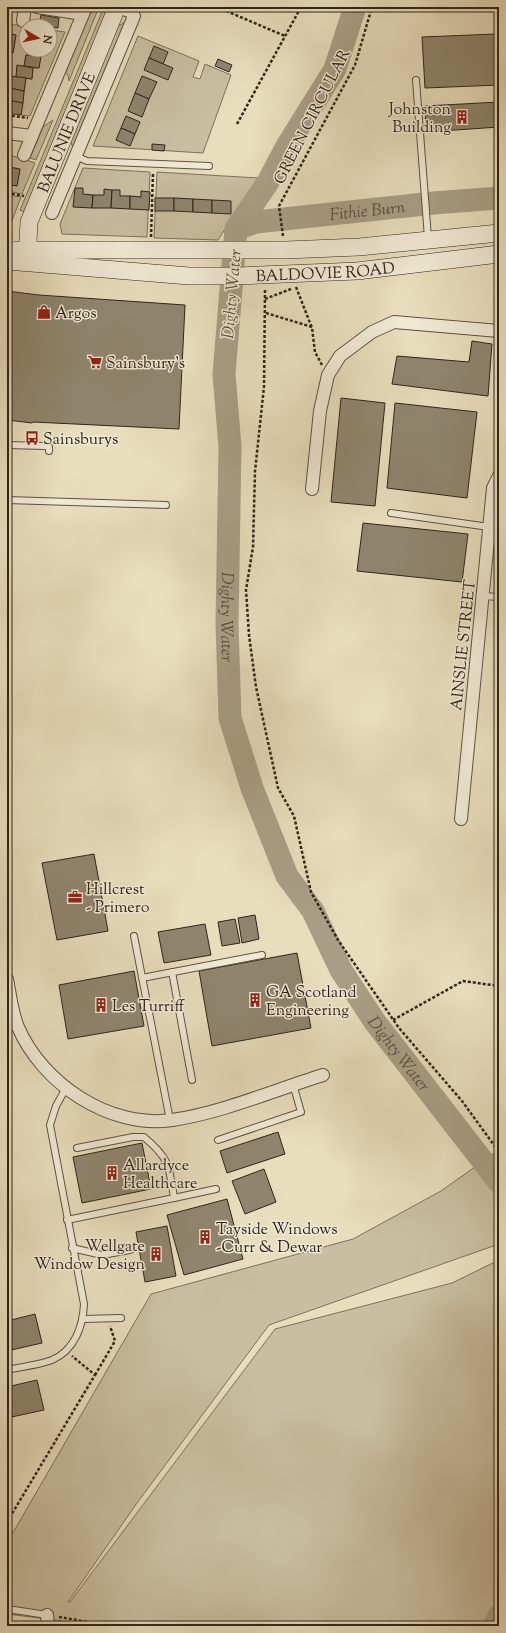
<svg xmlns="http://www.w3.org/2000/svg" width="506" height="1633" font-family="'Sorts Mill Goudy',serif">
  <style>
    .green { fill: #c9bea1; stroke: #7c725c }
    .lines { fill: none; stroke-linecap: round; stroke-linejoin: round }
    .river { stroke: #a99e85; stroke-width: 23 }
    .building { fill: #8f856e; stroke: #2f2518 }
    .lane-casing { stroke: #5d5341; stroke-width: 8 }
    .street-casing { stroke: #5d5341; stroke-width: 14 }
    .secondary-casing { stroke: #2f2518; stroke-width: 18 }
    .path { stroke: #2f2518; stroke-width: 2.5; stroke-dasharray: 3 2; stroke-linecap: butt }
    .lane { stroke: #f0e9d4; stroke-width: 6 }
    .street { stroke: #f0e9d4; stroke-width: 12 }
    .secondary { stroke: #f0e9d4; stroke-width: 17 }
    .labels { text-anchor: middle; stroke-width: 3; stroke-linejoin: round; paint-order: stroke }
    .poi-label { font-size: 16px; fill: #2f2518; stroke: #f0e9d4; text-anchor: start }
    .street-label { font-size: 16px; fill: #2f2518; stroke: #f0e9d4 }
    .water-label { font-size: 17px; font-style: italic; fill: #5a4f3e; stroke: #f0e9d4 }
  </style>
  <rect width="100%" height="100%" fill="#e8ddbd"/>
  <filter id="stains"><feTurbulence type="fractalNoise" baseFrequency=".005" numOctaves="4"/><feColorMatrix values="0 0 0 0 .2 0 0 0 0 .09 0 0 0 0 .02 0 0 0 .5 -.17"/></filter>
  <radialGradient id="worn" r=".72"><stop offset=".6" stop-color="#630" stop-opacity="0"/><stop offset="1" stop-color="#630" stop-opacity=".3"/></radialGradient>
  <g class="green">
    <polygon points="92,7 99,7 69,81 68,75 65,72"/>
    <polygon points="104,7 110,7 25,212 20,210"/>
    <polygon points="125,22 73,147 70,141 118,26"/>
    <polygon points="7,24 26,26 26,50 50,50 50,30 65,32 30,116 21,115 26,78 32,79 33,68 39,68 40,57 26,55 24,66 17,66 16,77 11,76 7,102 7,52 13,53 16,35 7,33"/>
    <polygon points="138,36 199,61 193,77 200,79 205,64 231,75 203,153 93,146"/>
    <polygon points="53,120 36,160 30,158 43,127"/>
    <polygon points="7,154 35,163 22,194 7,191 7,184 17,186 20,169 7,166"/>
    <polygon points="83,168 150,172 147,237 62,234 60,224"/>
    <polygon points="157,172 258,178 218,240 154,238"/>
    <polygon points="7,195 21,197 8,231 7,231"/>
    <polygon points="499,1150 499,1244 269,1325 137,1503 68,1602 70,1602 275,1329 452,1283 499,1260 499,1626 88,1626 63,1621 7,1614 7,1538 14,1531 151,1294 353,1239 441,1191"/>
  </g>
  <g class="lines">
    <g class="river">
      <path id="s1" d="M355,7L335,69L287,146L268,182L236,229L224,374L230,447L227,624L230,718L252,788L287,876L313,911L341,970L375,1022L499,1182"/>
      <path id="s2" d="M236,229L256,222L434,203L499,198"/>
      <polyline points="494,1626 499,1616"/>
    </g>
  </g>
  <g class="building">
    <polygon points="41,15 59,18 58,28 39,25"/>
    <polygon points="7,33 16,35 13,53 7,52"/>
    <polygon points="496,34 499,85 425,88 422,37"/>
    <polygon points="154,46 168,52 163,64 149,58"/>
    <polygon points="26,55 41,57 39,68 24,66"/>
    <polygon points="149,58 173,68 168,80 144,70"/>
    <polygon points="218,59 232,65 229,72 215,66"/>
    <polygon points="17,65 33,68 32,79 16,77"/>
    <polygon points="11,76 26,78 24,91 9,88"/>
    <polygon points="142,76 157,82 149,99 135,93"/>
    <polygon points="9,88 24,91 23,103 7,100"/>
    <polygon points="135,93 149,99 142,117 128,111"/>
    <polygon points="7,100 23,103 21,115 7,113"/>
    <polygon points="499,102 499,127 426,132 425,106"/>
    <polygon points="126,116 140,122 135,134 121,128"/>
    <polygon points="121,128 135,134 130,146 116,140"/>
    <polygon points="152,144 165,145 164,151 152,150"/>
    <polygon points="8,167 20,169 17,186 7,184"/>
    <polygon points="75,188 83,188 83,194 93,195 92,208 73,207"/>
    <polygon points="104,189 112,190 111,208 92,208 93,195 104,195"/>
    <polygon points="112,190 120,190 120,196 130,196 130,209 111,208"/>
    <polygon points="141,191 150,192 149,210 130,209 130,196 141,197"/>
    <rect x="155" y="198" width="19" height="13"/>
    <polygon points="174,198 193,199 193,212 174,211"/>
    <polygon points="193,199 212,200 212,213 193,212"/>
    <polygon points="212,200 231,201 231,214 212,213"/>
    <polygon points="7,291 39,295 185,305 179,429 33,422 32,423 7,420"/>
    <polygon points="472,341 492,344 488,396 392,384 397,356 469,362"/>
    <polygon points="341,398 385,403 375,506 331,502"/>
    <polygon points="395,403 477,412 467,498 387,488"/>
    <polygon points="363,523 468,534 462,582 357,571"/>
    <polygon points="94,854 108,931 57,940 42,863"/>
    <polygon points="255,915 259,939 242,943 238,918"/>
    <polygon points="235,919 240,943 222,946 218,922"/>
    <polygon points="205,924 211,955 164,963 158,932"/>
    <polygon points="297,953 311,1028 212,1046 199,971"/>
    <polygon points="134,971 144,1026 68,1039 59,985"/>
    <polygon points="278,1132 285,1154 227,1173 220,1151"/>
    <polygon points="142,1143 151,1189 82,1203 73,1157"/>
    <polygon points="264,1169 276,1202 245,1214 232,1181"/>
    <polygon points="227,1199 243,1259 184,1275 167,1215"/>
    <polygon points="167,1226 176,1276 145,1282 136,1232"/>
    <polygon points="35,1314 42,1343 7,1351 7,1321"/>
    <polygon points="37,1380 44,1410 7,1418 7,1387"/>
  </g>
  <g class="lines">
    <defs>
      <g id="lane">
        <polyline points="117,10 134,16 138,7"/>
        <polyline points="416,80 428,238"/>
        <polyline points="75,156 87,161 209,166"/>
        <polyline points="7,445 45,446 49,447 49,451"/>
        <polyline points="7,500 166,505"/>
        <polyline points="391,513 489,527"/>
        <polyline points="482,596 499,597"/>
        <polyline points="134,936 170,1120"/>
        <polyline points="172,972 192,1080"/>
        <polyline points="142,978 262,955"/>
        <polyline points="7,1028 17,1026"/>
        <polyline points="218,1140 301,1112 293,1084"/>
        <polyline points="174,1198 216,1189"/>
        <path d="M67,1220L174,1198C169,1166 170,1159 144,1137H133L77,1148"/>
        <polyline points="72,1248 102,1255 130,1250"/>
        <polyline points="83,1319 121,1318"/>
        <path d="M7,1370C21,1367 39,1365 52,1360C75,1350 83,1326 84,1304L50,1125L56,1106L66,1088"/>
        <polyline points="7,1609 47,1615"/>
      </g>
      <g id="street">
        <polyline points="37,7 83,14"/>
        <polyline points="23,21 25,7"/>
        <polyline points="7,133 32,136"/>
        <polyline points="24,155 86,7"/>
        <polyline points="52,213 134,16"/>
        <polyline points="312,489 320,411 328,375 340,356 372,332 394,322 499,331"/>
        <polyline points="461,819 493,488 499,476"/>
        <path d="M7,979C10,994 12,1013 18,1027C42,1083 109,1129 172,1120C221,1113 275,1090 323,1075"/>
        <polyline points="47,1615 48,1626"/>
      </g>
      <g id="secondary">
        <polyline points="17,250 286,250 359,247 499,233"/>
        <path id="s3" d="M7,261L189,276H238L357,271L499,254"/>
        <path id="s4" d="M27,261L29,222L117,7"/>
      </g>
    </defs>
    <use href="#lane" class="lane-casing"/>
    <use href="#street" class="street-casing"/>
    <use href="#secondary" class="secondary-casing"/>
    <g class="path">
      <polyline points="217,7 285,36"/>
      <polyline points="7,115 28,118"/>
      <polyline points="237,124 301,7"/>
      <polyline points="7,152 12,153"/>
      <polyline points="7,193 24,196"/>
      <polyline points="283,236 279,206 355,65 372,7"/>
      <polyline points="151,237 153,172"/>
      <polyline points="296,287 312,328 315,352 322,365"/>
      <polyline points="265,290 264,387 255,471 253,547 246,590 249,635 256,687 278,788 294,816 311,892 338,940 399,1028 462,1101 499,1152"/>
      <polyline points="265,299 291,289"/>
      <polyline points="266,313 312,327"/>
      <polyline points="393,1020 463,981 499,986"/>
      <polyline points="95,1375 115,1341 110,1326"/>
      <polyline points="7,1522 95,1375 72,1356"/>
      <polyline points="59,1617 111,1626"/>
    </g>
    <use href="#lane" class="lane"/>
    <use href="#street" class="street"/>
    <use href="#secondary" class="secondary"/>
  </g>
  <defs>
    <symbol id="building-bare" viewBox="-9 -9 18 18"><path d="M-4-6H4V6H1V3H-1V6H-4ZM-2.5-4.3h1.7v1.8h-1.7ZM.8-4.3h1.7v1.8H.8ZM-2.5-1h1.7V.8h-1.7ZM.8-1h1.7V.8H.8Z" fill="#8f2418" stroke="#f0e9d4" stroke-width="2.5" paint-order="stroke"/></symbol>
    <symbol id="shop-bare" viewBox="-9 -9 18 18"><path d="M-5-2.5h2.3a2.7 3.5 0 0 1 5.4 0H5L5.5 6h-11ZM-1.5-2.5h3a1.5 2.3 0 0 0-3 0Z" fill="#8f2418" stroke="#f0e9d4" stroke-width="2.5" paint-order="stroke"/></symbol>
    <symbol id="supermarket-bare" viewBox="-9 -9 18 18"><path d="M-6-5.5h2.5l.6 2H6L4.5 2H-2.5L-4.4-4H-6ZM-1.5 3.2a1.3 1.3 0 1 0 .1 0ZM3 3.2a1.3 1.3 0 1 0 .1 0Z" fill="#8f2418" stroke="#f0e9d4" stroke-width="2.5" paint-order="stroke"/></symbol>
    <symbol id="bus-bare" viewBox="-9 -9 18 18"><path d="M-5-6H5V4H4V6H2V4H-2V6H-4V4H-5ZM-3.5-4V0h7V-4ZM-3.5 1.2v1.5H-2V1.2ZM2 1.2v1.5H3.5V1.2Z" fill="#8f2418" stroke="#f0e9d4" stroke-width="2.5" paint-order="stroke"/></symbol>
    <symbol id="office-bare" viewBox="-9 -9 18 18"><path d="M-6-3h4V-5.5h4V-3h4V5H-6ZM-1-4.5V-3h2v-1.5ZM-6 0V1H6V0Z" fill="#8f2418" stroke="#f0e9d4" stroke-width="2.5" paint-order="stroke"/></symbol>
  </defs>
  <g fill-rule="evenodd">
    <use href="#building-bare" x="452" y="107" width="20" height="20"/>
    <use href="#shop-bare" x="34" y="302" width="20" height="20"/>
    <use href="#supermarket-bare" x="85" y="352" width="20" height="20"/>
    <use href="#bus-bare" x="22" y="428" width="20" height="20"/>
    <use href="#office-bare" x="65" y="887" width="20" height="20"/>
    <use href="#building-bare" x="245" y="990" width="20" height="20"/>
    <use href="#building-bare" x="91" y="995" width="20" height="20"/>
    <use href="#building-bare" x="102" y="1163" width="20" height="20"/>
    <use href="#building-bare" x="195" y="1227" width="20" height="20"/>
    <use href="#building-bare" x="146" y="1244" width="20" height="20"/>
  </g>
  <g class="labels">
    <g class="poi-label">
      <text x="451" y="114" text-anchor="end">Johnston<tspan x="451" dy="18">Building</tspan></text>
      <text x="55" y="318">Argos</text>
      <text x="106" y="368">Sainsbury's</text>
      <text x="43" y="444">Sainsburys</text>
      <text x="86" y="894">Hillcrest<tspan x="86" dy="18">- Primero</tspan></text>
      <text x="266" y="997">GA Scotland<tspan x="266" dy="18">Engineering</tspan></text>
      <text x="112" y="1011">Les Turriff</text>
      <text x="123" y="1170">Allardyce<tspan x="123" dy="18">Healthcare</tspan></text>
      <text x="216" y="1234">Tayside Windows<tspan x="216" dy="18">-Curr &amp; Dewar</tspan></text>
      <text x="145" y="1251" text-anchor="end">Wellgate<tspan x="145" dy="18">Window Design</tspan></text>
    </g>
    <g class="street-label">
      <text transform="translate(311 116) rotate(-63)" y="6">GREEN CIRCULAR</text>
      <text dy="6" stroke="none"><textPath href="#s4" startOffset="136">BALUNIE DRIVE</textPath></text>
      <text dy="6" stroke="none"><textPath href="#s3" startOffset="319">BALDOVIE ROAD</textPath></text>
      <text transform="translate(462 645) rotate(-84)" y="6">AINSLIE STREET</text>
    </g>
    <g class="water-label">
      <text dy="6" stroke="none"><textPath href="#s2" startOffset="133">Fithie Burn</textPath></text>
      <text transform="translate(231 294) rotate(-85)" y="6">Dighty Water</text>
      <text dy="6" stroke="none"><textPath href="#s1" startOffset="642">Dighty Water</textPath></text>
      <text dy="6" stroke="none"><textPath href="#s1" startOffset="1122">Dighty Water</textPath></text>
    </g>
  </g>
  <rect width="506" height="1633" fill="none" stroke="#e8ddbd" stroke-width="24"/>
  <rect x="8" y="8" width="490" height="1617" fill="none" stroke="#2f2518" stroke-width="2"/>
  <rect x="12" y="12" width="482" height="1609" fill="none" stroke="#2f2518"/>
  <g transform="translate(38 38) rotate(99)"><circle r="19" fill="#f0e9d4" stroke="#a39b89"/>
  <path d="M0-3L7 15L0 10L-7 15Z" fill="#8f2418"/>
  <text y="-6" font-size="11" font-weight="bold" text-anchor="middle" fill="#2f2518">N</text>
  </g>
  <rect width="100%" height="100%" filter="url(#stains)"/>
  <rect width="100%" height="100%" fill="url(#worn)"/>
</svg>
